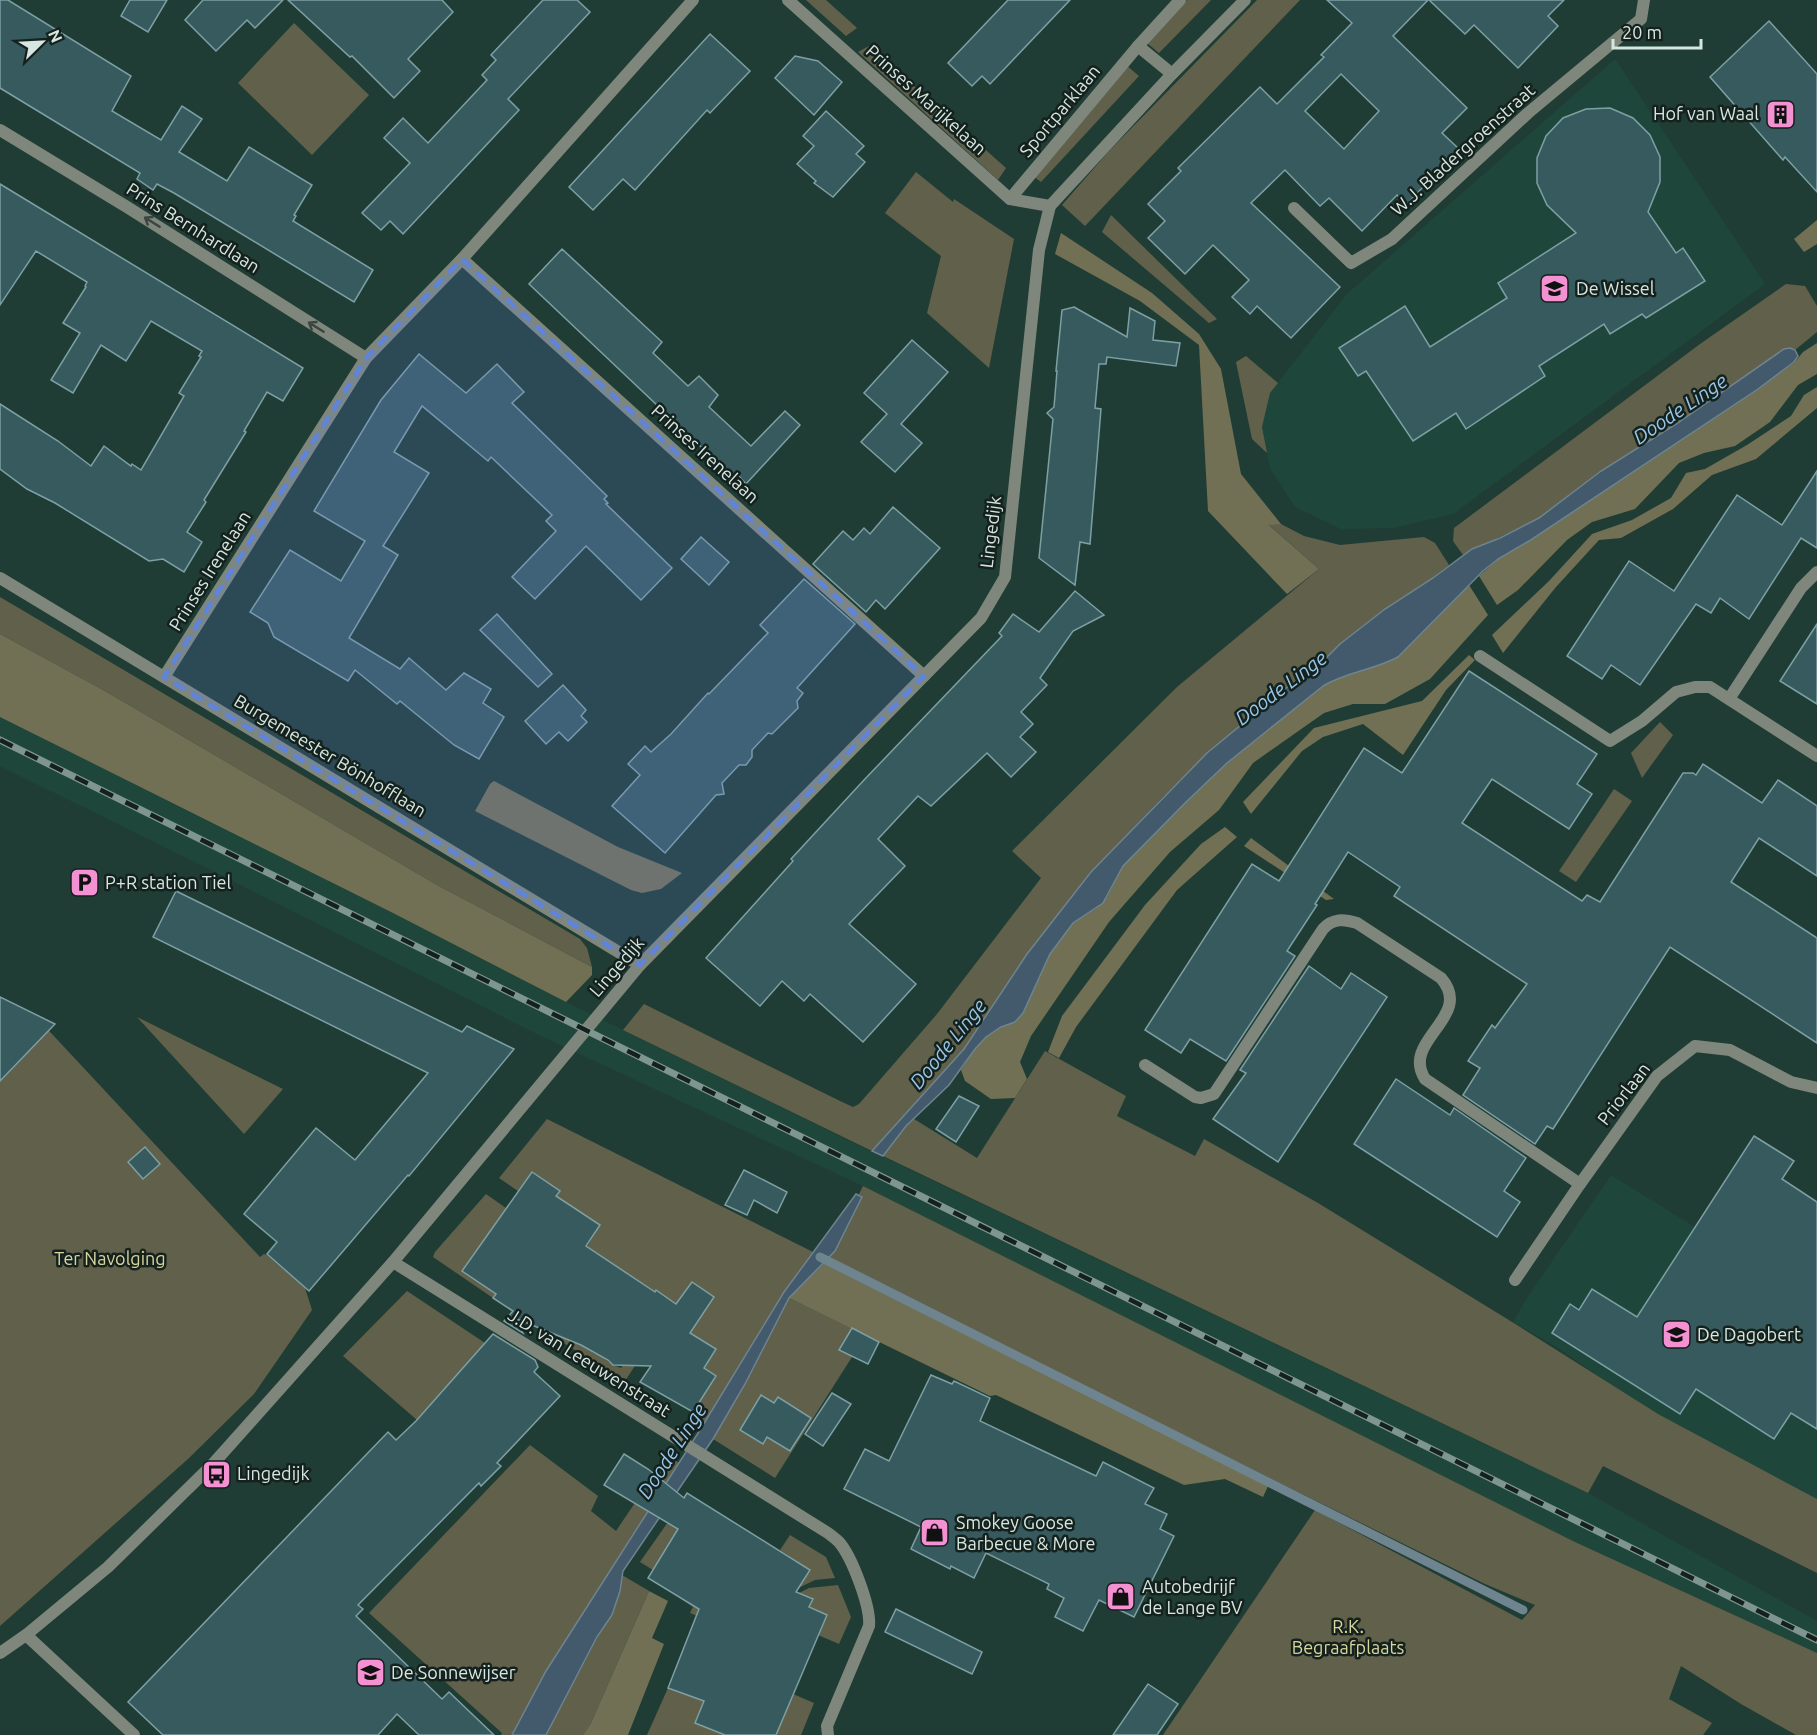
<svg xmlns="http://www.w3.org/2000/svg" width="1817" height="1735" font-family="Ubuntu,sans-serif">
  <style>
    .built { fill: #1f463a }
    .green { fill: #61604b }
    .forest { fill: #727054 }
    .water { fill: #425a6c; stroke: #6e848f; stroke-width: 1.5 }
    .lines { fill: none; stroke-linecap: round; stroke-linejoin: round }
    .stream { stroke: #6e848f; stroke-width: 9 }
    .building { fill: #375a5f; stroke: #7da0a4; stroke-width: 1.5; fill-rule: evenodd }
    .minor { stroke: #7f877d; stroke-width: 12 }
    .tertiary { stroke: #7f877d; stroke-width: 12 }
    .rail-casing { stroke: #7f958f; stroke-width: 7 }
    .rail { stroke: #15211d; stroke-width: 4.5; stroke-dasharray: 14; stroke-linecap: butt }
    .oneway { stroke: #3a453f }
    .marked { fill: #5e84db; fill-opacity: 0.2; stroke: #5e84db; stroke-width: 4.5; stroke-dasharray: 12 8; stroke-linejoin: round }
    .labels { text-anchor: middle; stroke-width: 5; stroke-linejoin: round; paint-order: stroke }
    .street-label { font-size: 18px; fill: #d6e7e1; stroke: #15211d }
    .poi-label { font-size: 18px; fill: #d6e7e1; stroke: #15211d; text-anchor: start }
    .park-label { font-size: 18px; fill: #d8d59f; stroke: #15211d }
    .water-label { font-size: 20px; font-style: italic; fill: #96c7ea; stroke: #15211d }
  </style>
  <rect width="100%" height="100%" fill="#203d35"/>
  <g class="built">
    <polygon points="1615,59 1765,284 1453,514 1393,528 1341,529 1295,507 1270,468 1262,427 1270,393 1347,294"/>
    <polygon points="0,717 391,912 566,1002 860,1146 1588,1493 1817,1621 1817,1653 1575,1542 863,1186 543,1037 211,870 0,766"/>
    <polygon points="1611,1175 1817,1303 1817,1502 1658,1418 1558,1348 1513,1322 1527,1298"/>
  </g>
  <g class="green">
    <polygon points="806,0 826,0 857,28 846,36"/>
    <polygon points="1187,0 1211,0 1159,53 1147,43"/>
    <polygon points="1257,0 1300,0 1085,226 1062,205 1109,151"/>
    <polygon points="294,23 369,95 312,155 238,83"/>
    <polygon points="869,46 1006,168 998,180 858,52"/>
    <polygon points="1126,65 1139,76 1041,182 1033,176"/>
    <polygon points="916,172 953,202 954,199 1014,239 989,368 927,313 941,256 885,213"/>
    <polygon points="1111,215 1217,319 1209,323 1102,232"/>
    <polygon points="1786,284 1805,286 1817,306 1817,332 1795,350 1784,349 1676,424 1601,471 1539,518 1463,555 1453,541 1454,528 1700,344"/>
    <polygon points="1246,356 1278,383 1270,393 1262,427 1267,453 1252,439 1236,362"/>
    <polygon points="1268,524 1281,524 1304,536 1340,545 1424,537 1435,543 1449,565 1433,578 1385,609 1340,644 1320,664 1286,688 1207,753 1161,799 1091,872 1027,954 964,1049 872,1151 623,1030 644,1004 840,1101 853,1107 859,1104 937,1014 1041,878 1012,851 1177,687 1319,569"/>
    <polygon points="0,597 580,939 587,948 592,967 437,885 105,691 0,634"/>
    <polygon points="1660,722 1673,735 1642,778 1631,753"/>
    <polygon points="1614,789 1632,801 1576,882 1559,871"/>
    <polygon points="137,1017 283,1089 244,1134"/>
    <polygon points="38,1019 260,1257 264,1254 267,1255 305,1288 312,1310 254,1394 188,1459 0,1626 0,1047"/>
    <polygon points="1045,1051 1126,1096 1117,1116 1195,1156 1204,1139 1318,1203 1517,1325 1658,1414 1817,1499 1817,1573 1603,1466 1588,1493 883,1156 906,1126 914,1119 977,1158"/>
    <polygon points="547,1119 813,1252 784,1292 705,1422 693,1412 716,1376 704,1368 716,1349 666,1318 590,1348 593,1353 598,1354 613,1365 621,1368 637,1343 646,1349 625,1381 557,1339 561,1332 582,1255 600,1225 556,1196 559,1191 532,1172 518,1191 499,1178"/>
    <polygon points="863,1186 1575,1542 1817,1653 1817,1735 1796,1735 1741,1704 1681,1666 1669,1699 1712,1723 1703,1735 1163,1735 1315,1510 1522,1620 1535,1605 1485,1584 827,1260 835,1251 862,1198 858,1196"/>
    <polygon points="486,1194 506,1208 462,1271 496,1294 493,1298 433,1257 435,1252"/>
    <polygon points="407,1291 485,1343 417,1420 343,1356"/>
    <polygon points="789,1298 866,1335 775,1478 713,1439 745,1384"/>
    <polygon points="530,1445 598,1496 591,1511 616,1531 667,1455 679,1463 546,1671 512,1735 501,1735 502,1733 369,1613"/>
    <polygon points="668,1522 678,1529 729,1629 690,1613 693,1607 676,1595 680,1587 640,1562"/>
    <polygon points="790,1535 826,1557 835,1578 815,1580 755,1609 810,1570 780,1550"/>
    <path d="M622,1575L649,1591L591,1723L583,1735H546C561,1706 577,1677 592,1648C606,1621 619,1607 622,1575Z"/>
    <polygon points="838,1585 851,1617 839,1644 818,1635 827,1615 809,1607 812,1598 799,1593 791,1611 775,1605 809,1588"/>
    <polygon points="736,1625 695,1723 725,1735 647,1735 668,1688 692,1696"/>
    <polygon points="793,1694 814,1703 801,1735 776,1735"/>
  </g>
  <g class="forest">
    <polygon points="1817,220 1817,244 1804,252 1794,239"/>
    <polygon points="1061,233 1152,293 1199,334 1221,369 1241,474 1281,524 1269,525 1319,569 1287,594 1208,511 1199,345 1140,301 1055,254"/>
    <polygon points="1817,343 1817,374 1798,385 1770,422 1735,446 1704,453 1679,463 1635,509 1592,522 1567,540 1518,590 1497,605 1479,576 1498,559 1529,541 1758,389 1794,363 1803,352"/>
    <polygon points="1817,387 1817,408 1756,459 1712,475 1673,509 1621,538 1599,540 1556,587 1503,653 1492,635 1549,581 1592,534 1632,520 1671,498 1686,473 1705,469 1747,445 1791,416 1804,395"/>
    <path d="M1469,585L1488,615L1430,679L1385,704H1353L1324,713L1253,763L1219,810L1170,852L1109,922L1031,1036L1020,1062L1027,1079L1015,1098L991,1099L965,1081L961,1070L975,1049L986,1037L1001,1027L1015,1022L1023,1013L1050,954L1073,923L1095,909L1107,897L1123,866L1186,802L1227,763L1323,686C1346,672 1374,670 1398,657Z"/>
    <polygon points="0,634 105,691 437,885 592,967 592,975 566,1002 391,912 0,717"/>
    <polygon points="1469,655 1475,660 1446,690 1403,755 1363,724 1323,737 1302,751 1251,814 1243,802 1314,728 1422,701"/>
    <polygon points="494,781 618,847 682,873 661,889 642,893 631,890 475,811 490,784"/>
    <polygon points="1225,827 1237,837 1177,890 1076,1027 1059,1058 1048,1052 1062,1016 1145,905 1201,844"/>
    <polygon points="1251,838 1334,899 1326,900 1244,846"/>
    <polygon points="827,1260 1269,1484 1263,1497 1225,1479 1184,1485 996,1395 990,1396 789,1298"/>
    <polygon points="649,1591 668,1601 652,1638 664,1644 628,1735 583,1735 591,1723"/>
  </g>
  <g class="water">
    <path d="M1790,348L1795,350L1798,356L1794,362L1758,389L1529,541L1498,559L1483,571L1398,657C1374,670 1346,672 1323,686L1227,763L1186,802L1123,866L1103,903L1073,923L1050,954L1023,1013L1015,1022L1001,1027L986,1037L975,1049L949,1085L906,1126L883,1156L872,1151L964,1049L1027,954L1091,872L1207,753L1286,688L1320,664L1340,644L1385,609L1433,578L1472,549L1500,538L1539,518L1601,471L1676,424L1784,349Z"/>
    <polygon points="856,1194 862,1197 835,1251 789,1298 745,1384 713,1439 623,1571 620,1591 612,1615 597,1637 546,1735 512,1735 546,1671 700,1430 784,1292"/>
  </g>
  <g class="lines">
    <polyline class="stream" points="820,1257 1523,1610"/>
  </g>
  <g class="building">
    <polygon points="0,0 8,0 131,76 112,111 161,140 182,106 202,119 179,152 227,181 249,147 312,185 294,215 296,216 293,221 373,270 354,302 174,193 157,184 153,190 137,179 140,173 0,88"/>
    <polygon points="130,0 167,0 148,32 121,16"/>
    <polygon points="203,0 283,0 255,28 247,20 216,51 185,20"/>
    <polygon points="288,0 442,0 453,12 408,59 420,71 394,98 352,56 350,57"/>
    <polygon points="543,0 577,0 590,12 508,99 519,110 403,234 390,221 381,230 362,213 410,163 384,138 403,118 428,143 487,80 482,75 496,60 491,55"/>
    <polygon points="1008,0 1070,0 990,84 982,76 972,86 948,63"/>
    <path d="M1327,0H1428L1393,36L1467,108L1442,133L1459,149L1406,205L1397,195L1362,231L1329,198L1320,206L1285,170L1251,203L1340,287L1291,338L1257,306L1250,314L1232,297L1249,280L1213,245L1185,274L1148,238L1165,221L1148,204L1181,171L1178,168L1260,87L1277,104L1324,57L1321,55L1352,23ZM1341,74L1379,111L1344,149L1305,111Z"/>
    <polygon points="1429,0 1564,0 1548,16 1558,26 1518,68 1474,25 1465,34"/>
    <polygon points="1769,21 1817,74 1817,192 1785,157 1783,160 1710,77"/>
    <polygon points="710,34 750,71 710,113 707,110 635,190 623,179 593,210 569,187"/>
    <polygon points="795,56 818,61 842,82 814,115 775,78"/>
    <polygon points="1610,108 1633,118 1650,135 1660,157 1660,182 1648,212 1676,253 1683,248 1705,281 1646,318 1642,314 1610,334 1604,324 1539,366 1545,376 1466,429 1456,413 1413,441 1366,371 1358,376 1339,348 1405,306 1430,347 1507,298 1498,283 1576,233 1547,205 1537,183 1537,158 1546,136 1563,118 1586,109"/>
    <polygon points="826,111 864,146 856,154 865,162 833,197 814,183 816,181 797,164 814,146 803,136"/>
    <polygon points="0,184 303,368 283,401 267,392 244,431 246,432 204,500 206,502 187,532 202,542 184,572 163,559 149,561 55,503 27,489 0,469 0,404 58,441 91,466 104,446 131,466 132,464 141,470 184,396 179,393 201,357 199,356 202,351 151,321 126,361 101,345 73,393 51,380 80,333 63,323 86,287 85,286 87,282 36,251 0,305"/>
    <polygon points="562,249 662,342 653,353 688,386 699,376 718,395 709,407 751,446 785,411 800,425 746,484 737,474 733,477 529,284"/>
    <polygon points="1074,307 1127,337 1130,308 1155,321 1153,340 1180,343 1176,366 1107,357 1106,364 1099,364 1095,408 1101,409 1090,544 1080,542 1075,585 1039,558 1053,419 1047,413 1054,407 1057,371 1056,371 1062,310"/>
    <polygon points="912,340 948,372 901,424 922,443 895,472 861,442 887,414 864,393"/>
    <polygon points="419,354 466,393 497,364 524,392 512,403 607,496 604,499 608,503 606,504 672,568 641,600 586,546 535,599 512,577 556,531 546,521 552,515 491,457 488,461 422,406 394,452 429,473 383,546 398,555 349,638 400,669 409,658 446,690 464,673 491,689 483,703 504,717 479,759 454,745 400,701 397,704 355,670 348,681 274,637 268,623 250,612 290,550 341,581 365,541 314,511 381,400"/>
    <polygon points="1817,471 1817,548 1801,538 1749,619 1720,598 1711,613 1696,604 1640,685 1611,665 1602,679 1567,656 1629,561 1674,591 1737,495 1782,525"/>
    <polygon points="893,507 940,548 885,609 876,600 866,612 813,564 843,531 853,540 864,528 870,534"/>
    <polygon points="701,537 729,562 709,585 681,559"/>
    <polygon points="804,579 855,624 797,688 803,693 797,701 798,708 772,734 768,733 752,750 752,757 746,765 739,765 722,783 724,794 716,795 665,853 612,806 640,775 628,764 645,746 651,752 671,734 708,693 709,694 768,633 760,625"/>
    <polygon points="1075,591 1104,615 1073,631 1040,678 1047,685 1021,712 1033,724 1020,737 1036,752 1011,777 987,753 931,806 918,796 878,839 905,866 849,924 916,984 863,1042 810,994 804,1001 782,981 760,1006 706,958 793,861 791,859 864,780 1002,636 999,633 1013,614 1039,632"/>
    <polygon points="497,614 552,674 538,687 480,630"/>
    <polygon points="1817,624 1817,704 1780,681"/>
    <polygon points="1469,671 1597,754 1577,784 1592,794 1569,829 1492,779 1462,823 1582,901 1587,895 1600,902 1683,773 1693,773 1696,775 1703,764 1762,803 1778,780 1817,806 1817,876 1759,838 1731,882 1817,938 1817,1043 1670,947 1553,1129 1547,1126 1535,1144 1463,1095 1480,1068 1468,1061 1492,1025 1495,1028 1527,984 1394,896 1400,887 1348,852 1315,904 1317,905 1287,951 1295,956 1226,1061 1190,1039 1181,1053 1145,1030 1252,864 1279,881 1364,748 1402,773"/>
    <polygon points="563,685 586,710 581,716 587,722 568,741 559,732 546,744 525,721"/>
    <polygon points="176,891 462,1032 467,1026 514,1049 409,1176 408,1175 309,1291 267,1254 277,1242 244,1214 316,1128 355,1160 428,1073 153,937"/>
    <polygon points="1309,966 1341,989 1351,973 1387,997 1278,1162 1213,1119 1246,1073 1240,1070"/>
    <polygon points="0,997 55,1024 0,1081"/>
    <polygon points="1396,1079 1450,1115 1454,1108 1526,1158 1504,1191 1520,1202 1497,1237 1354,1144"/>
    <polygon points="959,1096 979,1106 956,1142 936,1129"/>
    <polygon points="1754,1136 1794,1161 1782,1179 1817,1202 1817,1429 1791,1413 1774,1439 1696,1389 1680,1414 1552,1333 1570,1304 1579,1310 1592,1289 1637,1317"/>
    <polygon points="145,1147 160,1164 143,1179 128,1162"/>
    <polygon points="744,1170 787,1192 777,1213 754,1200 747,1215 725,1205"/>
    <polygon points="532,1172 560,1191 556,1196 600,1225 586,1246 655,1292 656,1290 676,1304 692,1282 714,1297 690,1333 716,1349 704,1368 716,1376 693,1412 640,1382 651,1366 613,1365 608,1360 581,1345 517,1319 523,1333 504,1321 513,1311 493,1298 496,1294 462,1271"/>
    <polygon points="852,1328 879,1342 868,1364 839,1350"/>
    <polygon points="493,1334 535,1360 538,1367 534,1372 560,1396 497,1463 501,1466 481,1486 479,1483 358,1605 363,1609 356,1616 442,1699 449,1692 494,1735 419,1735 397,1714 378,1735 163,1735 128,1702 388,1432 396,1440 416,1421"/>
    <polygon points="931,1375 952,1384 954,1381 990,1398 980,1421 1096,1476 1103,1462 1154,1488 1145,1504 1167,1514 1160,1529 1174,1536 1134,1617 1099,1600 1083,1631 1055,1617 1064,1598 1047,1589 1049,1584 986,1553 974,1578 951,1566 950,1569 911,1549 921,1527 844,1489 865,1449 889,1461"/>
    <polygon points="832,1393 851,1404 823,1446 805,1434"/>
    <polygon points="761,1395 774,1403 778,1397 811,1418 790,1451 767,1437 763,1444 740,1430"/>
    <polygon points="624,1454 648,1469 684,1498 687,1493 810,1570 796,1592 813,1599 809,1607 827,1615 776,1735 725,1735 695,1723 704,1701 668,1688 699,1609 648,1578 678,1529 604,1485"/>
    <polygon points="896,1609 982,1652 972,1674 885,1632"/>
    <polygon points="1148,1684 1178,1704 1157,1735 1113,1735"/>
  </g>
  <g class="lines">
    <g class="minor">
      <polyline points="788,0 1010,199 1050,206"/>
      <polyline points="1138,46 1172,74"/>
      <polyline points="0,130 127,207 366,358"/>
      <polyline points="1010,199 1138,46 1180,0"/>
      <polyline points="1294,208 1351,263 1392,239 1528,113 1641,19 1644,0"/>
      <polyline points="462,259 924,676"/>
      <polyline points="1480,656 1610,741 1642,721 1676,692 1695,687 1710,687 1817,756"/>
      <polyline points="164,677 366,358 462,259 693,0"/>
      <polyline points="1729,699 1801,588 1817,572"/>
      <polyline points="640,965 981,618 1005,577 1039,250 1050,206 1172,74 1245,0"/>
      <path d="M1145,1065L1195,1097L1201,1098L1214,1094L1323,929C1333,918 1344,919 1357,923L1441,978C1475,1017 1400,1040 1425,1079L1580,1184"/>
      <path d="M393,1262L828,1533C832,1536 836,1539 839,1542C852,1557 871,1607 869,1626L827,1726L828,1735"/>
      <polyline points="1515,1280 1580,1184 1657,1076 1695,1046 1730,1050 1791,1082 1817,1088"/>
      <polyline points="26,1635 134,1735"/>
    </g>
    <polyline class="tertiary" points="0,578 640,965 393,1262 212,1465 108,1567 26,1635 0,1653"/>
    <defs>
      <polyline id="rail" points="0,740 1817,1640"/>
    </defs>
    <use href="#rail" class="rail-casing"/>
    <use href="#rail" class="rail"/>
  </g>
  <defs><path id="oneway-shaft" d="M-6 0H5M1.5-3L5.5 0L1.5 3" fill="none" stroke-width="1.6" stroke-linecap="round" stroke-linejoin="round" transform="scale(1.5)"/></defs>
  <g class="oneway">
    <use href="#oneway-shaft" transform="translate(152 222) rotate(-148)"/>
    <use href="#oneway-shaft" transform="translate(316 327) rotate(-148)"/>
  </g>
  <path class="marked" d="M462,259L924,676L640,965L164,677L366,358Z"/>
  <defs>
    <symbol id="building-square" viewBox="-11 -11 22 22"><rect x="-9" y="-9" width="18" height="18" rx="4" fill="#f491d3" stroke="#15211d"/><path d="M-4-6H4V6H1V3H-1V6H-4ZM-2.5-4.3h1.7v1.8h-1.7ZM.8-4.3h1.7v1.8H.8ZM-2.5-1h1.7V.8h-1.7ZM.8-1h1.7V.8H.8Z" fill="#111"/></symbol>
    <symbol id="school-square" viewBox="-11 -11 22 22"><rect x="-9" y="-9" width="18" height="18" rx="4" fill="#f491d3" stroke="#15211d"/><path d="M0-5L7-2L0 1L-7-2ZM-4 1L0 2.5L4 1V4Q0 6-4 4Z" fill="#111"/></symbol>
    <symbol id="parking-square" viewBox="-11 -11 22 22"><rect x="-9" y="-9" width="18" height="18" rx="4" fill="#f491d3" stroke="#15211d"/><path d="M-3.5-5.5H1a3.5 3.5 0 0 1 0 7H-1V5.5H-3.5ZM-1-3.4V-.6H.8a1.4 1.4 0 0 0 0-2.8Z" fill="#111"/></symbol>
    <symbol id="bus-square" viewBox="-11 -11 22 22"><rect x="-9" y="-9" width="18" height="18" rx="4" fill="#f491d3" stroke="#15211d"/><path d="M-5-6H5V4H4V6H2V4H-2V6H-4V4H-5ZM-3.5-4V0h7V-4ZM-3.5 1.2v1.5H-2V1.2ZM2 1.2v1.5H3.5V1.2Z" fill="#111"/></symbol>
    <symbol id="shop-square" viewBox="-11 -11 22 22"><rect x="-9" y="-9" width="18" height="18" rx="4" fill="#f491d3" stroke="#15211d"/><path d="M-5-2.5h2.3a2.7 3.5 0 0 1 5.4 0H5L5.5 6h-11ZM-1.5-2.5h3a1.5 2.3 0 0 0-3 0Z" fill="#111"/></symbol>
  </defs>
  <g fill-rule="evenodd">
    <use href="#building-square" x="1764" y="98" width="33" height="33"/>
    <use href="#school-square" x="1538" y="272" width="33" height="33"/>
    <use href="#parking-square" x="68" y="866" width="33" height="33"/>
    <use href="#school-square" x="1660" y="1318" width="33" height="33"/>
    <use href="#bus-square" x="200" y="1458" width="33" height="33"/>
    <use href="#shop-square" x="918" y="1516" width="33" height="33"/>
    <use href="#shop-square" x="1104" y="1580" width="33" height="33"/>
    <use href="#school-square" x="354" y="1656" width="33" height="33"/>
  </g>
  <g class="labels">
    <g class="street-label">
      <text transform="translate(926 100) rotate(42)" y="6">Prinses Marijkelaan</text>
      <text transform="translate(1060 111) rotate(-50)" y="6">Sportparklaan</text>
      <text transform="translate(1463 150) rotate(-42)" y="6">W.J. Bladergroenstraat</text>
      <text transform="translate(193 228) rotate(32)" y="6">Prins Bernhardlaan</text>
      <text transform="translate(705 454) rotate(42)" y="6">Prinses Irenelaan</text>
      <text transform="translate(991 532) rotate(-83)" y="6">Lingedijk</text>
      <text transform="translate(210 571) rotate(-58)" y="6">Prinses Irenelaan</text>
      <text transform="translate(330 756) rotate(31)" y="6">Burgemeester Bönhofflaan</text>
      <text transform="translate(617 967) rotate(-49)" y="6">Lingedijk</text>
      <text transform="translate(1624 1094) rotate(-52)" y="6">Priorlaan</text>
      <text transform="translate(589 1363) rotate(32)" y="6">J.D. van Leeuwenstraat</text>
    </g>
    <g class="poi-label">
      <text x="1759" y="120" text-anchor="end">Hof van Waal</text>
      <text x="1576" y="295">De Wissel</text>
      <text x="105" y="889">P+R station Tiel</text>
      <text x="1697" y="1341">De Dagobert</text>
      <text x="237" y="1480">Lingedijk</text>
      <text x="956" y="1529">Smokey Goose<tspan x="956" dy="21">Barbecue &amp; More</tspan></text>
      <text x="1142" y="1593">Autobedrijf<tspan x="1142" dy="21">de Lange BV</tspan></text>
      <text x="391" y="1679">De Sonnewijser</text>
    </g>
    <g class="park-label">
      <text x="110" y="1265">Ter Navolging</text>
      <text x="1348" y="1633">R.K.<tspan x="1348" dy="21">Begraafplaats</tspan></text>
    </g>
    <g class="water-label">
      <text transform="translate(1680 409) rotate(-34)" y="7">Doode Linge</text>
      <text transform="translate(1281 688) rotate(-37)" y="7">Doode Linge</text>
      <text transform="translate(948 1044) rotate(-51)" y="7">Doode Linge</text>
      <text transform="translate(672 1451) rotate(-57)" y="7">Doode Linge</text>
    </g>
  </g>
  <g transform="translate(42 42) rotate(66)" stroke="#15211d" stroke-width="4.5" paint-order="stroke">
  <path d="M0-4.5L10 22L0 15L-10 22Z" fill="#d6e7e1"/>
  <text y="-9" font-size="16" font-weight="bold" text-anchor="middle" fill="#d6e7e1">N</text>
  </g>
  <path d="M1613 39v9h88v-9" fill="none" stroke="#d6e7e1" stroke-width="3"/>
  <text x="1622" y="39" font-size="18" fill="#d6e7e1" stroke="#15211d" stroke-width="4.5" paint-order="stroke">20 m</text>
</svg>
